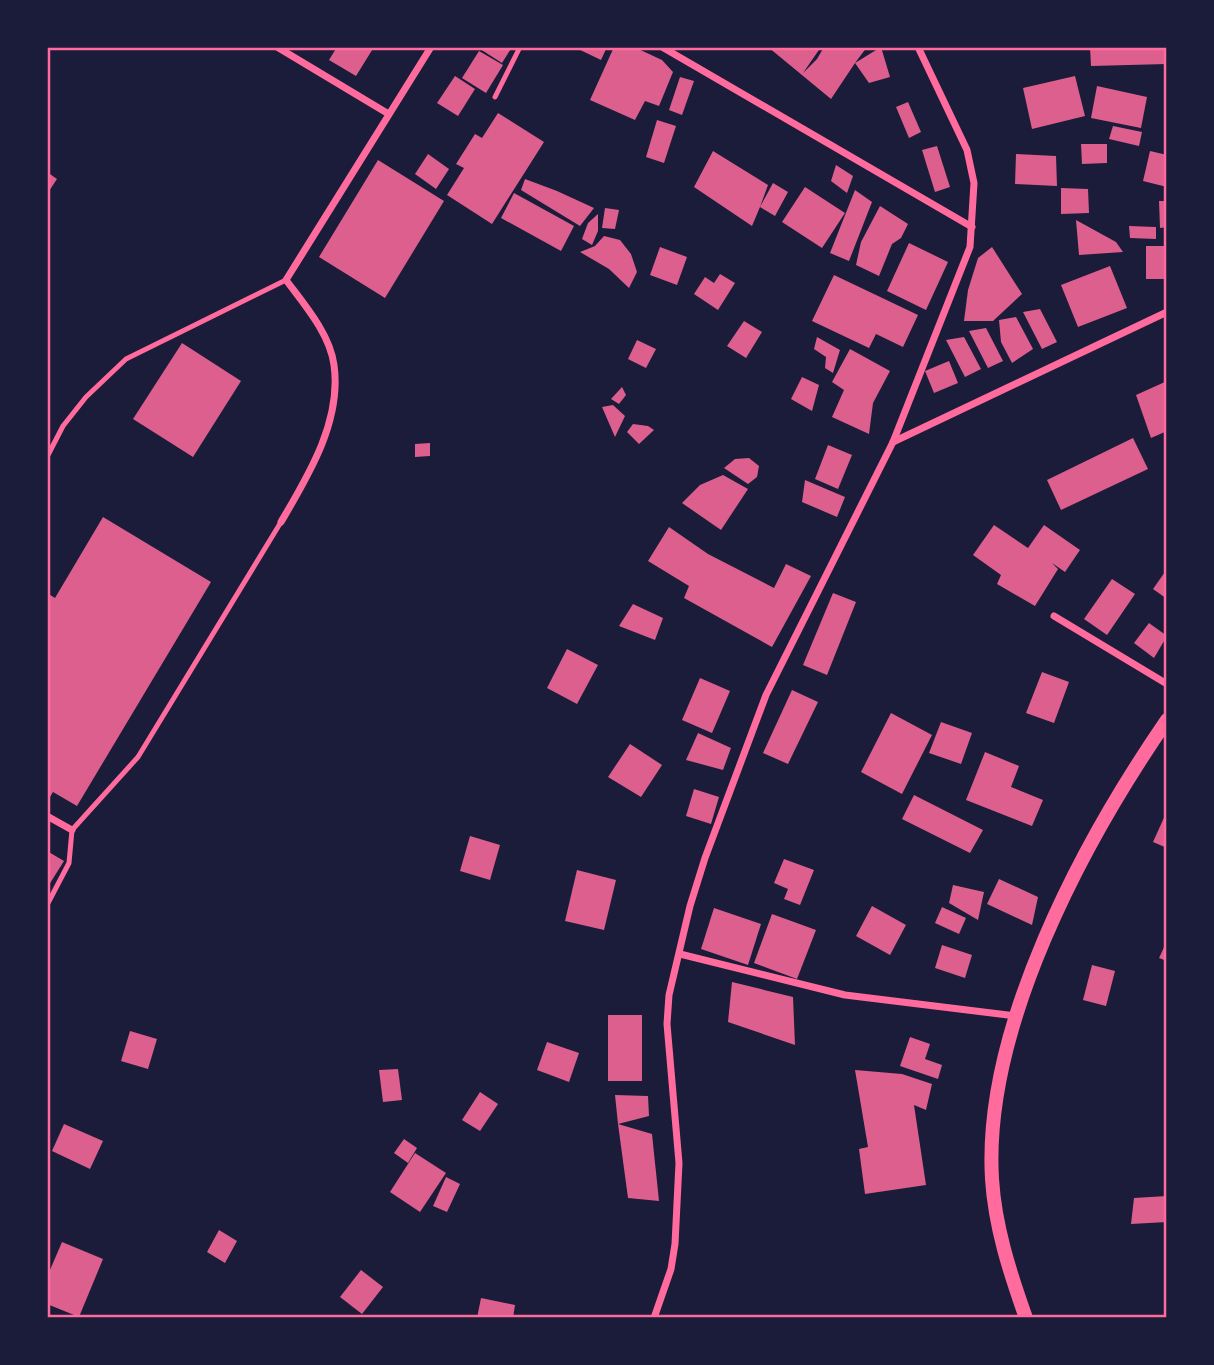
<svg xmlns="http://www.w3.org/2000/svg" width="1214" height="1365" font-family="Arial,sans-serif">
  <style>
    .building { fill: #dd5f8e }
    .lines { fill: none; stroke-linecap: round; stroke-linejoin: round }
    .service { stroke: #ff6b9d; stroke-width: 5 }
    .minor { stroke: #ff6b9d; stroke-width: 7 }
    .secondary { stroke: #ff6b9d; stroke-width: 14 }
    .neatline { fill: none; stroke: #ff6b9d; stroke-width: 2.5 }
  </style>
  <rect width="100%" height="100%" fill="#1b1b3a"/>
  <g class="building">
    <polygon points="337,47 374,47 356,76 329,60"/>
    <polygon points="477,47 512,47 502,63"/>
    <polygon points="574,47 607,47 601,60"/>
    <polygon points="614,47 634,47 662,60 673,72 659,106 645,101 635,120 590,100"/>
    <polygon points="768,47 821,47 803,73 817,59 824,47 867,47 855,63 881,47 890,77 869,83 855,63 831,99"/>
    <polygon points="1090,47 1167,47 1167,64 1091,66"/>
    <polygon points="479,51 503,65 486,93 462,78"/>
    <polygon points="455,76 475,89 458,116 437,103"/>
    <polygon points="1075,76 1085,116 1032,129 1023,88"/>
    <polygon points="680,77 694,81 682,115 669,110"/>
    <polygon points="1097,86 1147,97 1141,128 1091,118"/>
    <polygon points="908,102 921,132 909,138 896,107"/>
    <polygon points="498,113 544,142 492,224 447,195 464,168 456,164 475,134 482,138"/>
    <polygon points="657,120 676,126 664,163 646,157"/>
    <polygon points="1113,126 1142,132 1139,146 1109,139"/>
    <polygon points="1081,144 1107,144 1107,163 1082,164"/>
    <polygon points="937,146 950,187 935,192 922,150"/>
    <polygon points="713,151 768,185 760,207 773,183 788,192 775,216 760,207 752,226 694,187"/>
    <polygon points="1150,151 1167,155 1167,187 1143,181"/>
    <polygon points="428,154 449,169 436,189 415,174"/>
    <polygon points="1016,154 1056,156 1057,186 1015,184"/>
    <polygon points="378,160 444,201 385,298 319,257"/>
    <polygon points="836,165 853,176 847,193 831,181"/>
    <polygon points="47,172 57,179 47,194"/>
    <polygon points="525,179 557,191 594,208 580,226 521,190"/>
    <polygon points="805,187 845,213 822,248 782,222"/>
    <polygon points="1061,188 1088,189 1089,213 1061,214"/>
    <polygon points="855,190 872,202 849,261 830,253"/>
    <polygon points="514,193 574,226 561,251 501,218"/>
    <polygon points="1159,201 1167,201 1167,227 1160,228"/>
    <polygon points="880,206 908,224 901,238 892,244 879,276 856,265 861,242"/>
    <polygon points="605,208 619,210 615,229 602,228"/>
    <polygon points="598,214 598,231 592,245 582,239 588,223"/>
    <polygon points="1076,220 1116,242 1123,252 1079,255"/>
    <polygon points="1129,226 1156,227 1156,239 1130,238"/>
    <polygon points="604,236 620,240 631,254 637,272 629,288 609,269 580,252 595,246"/>
    <polygon points="909,243 948,262 926,310 887,291"/>
    <rect x="1146" y="246" width="21" height="33"/>
    <polygon points="660,247 687,257 677,285 650,275"/>
    <polygon points="992,247 1022,294 993,321 964,321 968,290 978,258"/>
    <polygon points="1110,266 1127,308 1078,327 1061,285"/>
    <polygon points="720,274 735,283 718,310 694,294 705,277 714,283"/>
    <polygon points="834,275 918,315 903,347 876,334 869,348 812,321"/>
    <polygon points="1040,309 1057,342 1042,349 1023,312"/>
    <polygon points="1016,317 1033,349 1012,363 1001,342 999,320"/>
    <polygon points="744,321 762,332 746,358 727,346"/>
    <polygon points="986,328 1003,361 988,368 969,331"/>
    <polygon points="817,337 840,350 833,373 825,368 826,357 814,349"/>
    <polygon points="964,337 981,369 965,377 946,340"/>
    <polygon points="637,340 656,349 646,368 628,359"/>
    <polygon points="182,343 241,381 193,457 133,419"/>
    <polygon points="850,349 890,371 873,403 869,434 832,417 844,390 832,382"/>
    <polygon points="949,361 958,383 934,393 925,371"/>
    <polygon points="802,377 819,385 812,411 791,399"/>
    <polygon points="1167,381 1167,431 1151,438 1136,395"/>
    <polygon points="622,387 626,395 619,404 611,399"/>
    <polygon points="613,405 625,416 615,437 602,407"/>
    <polygon points="633,424 648,426 654,430 639,444 627,432"/>
    <polygon points="1133,438 1148,469 1061,510 1047,480"/>
    <polygon points="430,443 430,456 415,457 415,444"/>
    <polygon points="828,445 852,455 838,489 815,479"/>
    <polygon points="749,458 759,466 757,477 748,484 724,468 735,459"/>
    <polygon points="723,475 748,489 721,530 682,503 700,485"/>
    <polygon points="805,480 845,497 837,517 802,502"/>
    <polygon points="103,517 211,582 77,806 53,792 47,802 47,593 55,598"/>
    <polygon points="994,525 1028,548 1044,525 1080,550 1065,572 1052,563 1058,569 1035,606 997,584 1001,575 973,555"/>
    <polygon points="669,527 708,554 774,588 786,564 811,576 772,647 684,598 689,586 648,561"/>
    <polygon points="1167,569 1167,599 1153,589"/>
    <polygon points="1112,579 1135,594 1107,635 1084,619"/>
    <polygon points="833,593 856,602 827,675 803,665"/>
    <polygon points="633,604 663,618 655,640 619,626"/>
    <polygon points="1149,623 1167,636 1154,658 1134,643"/>
    <polygon points="567,649 598,665 577,704 547,688"/>
    <polygon points="1042,672 1069,682 1054,723 1026,713"/>
    <polygon points="700,678 730,691 712,733 682,720"/>
    <polygon points="792,690 818,702 788,764 763,753"/>
    <polygon points="891,713 932,735 902,794 861,772"/>
    <polygon points="941,722 972,733 961,764 929,753"/>
    <polygon points="698,733 731,748 723,770 686,760"/>
    <polygon points="630,744 662,765 641,797 608,777"/>
    <polygon points="985,752 1019,766 1011,787 1043,800 1032,826 966,800"/>
    <polygon points="694,789 719,797 711,824 686,816"/>
    <polygon points="914,795 983,830 970,853 902,819"/>
    <polygon points="1167,811 1167,848 1153,842"/>
    <polygon points="470,836 500,845 490,880 460,871"/>
    <polygon points="47,851 64,861 47,888"/>
    <polygon points="784,859 814,870 800,905 784,899 788,889 774,883"/>
    <polygon points="577,870 616,880 604,930 565,921"/>
    <polygon points="999,879 1038,897 1032,925 987,904"/>
    <polygon points="953,885 984,892 978,920 949,903"/>
    <polygon points="872,906 906,925 890,955 856,936"/>
    <polygon points="942,907 966,918 959,934 935,923"/>
    <polygon points="714,908 761,924 748,965 701,949"/>
    <polygon points="772,914 816,930 797,979 754,963"/>
    <polygon points="1167,941 1167,961 1159,958"/>
    <polygon points="942,945 972,955 965,978 935,968"/>
    <polygon points="1092,965 1115,971 1106,1006 1083,1000"/>
    <polygon points="732,982 793,997 795,1045 728,1022"/>
    <rect x="608" y="1015" width="34" height="66"/>
    <polygon points="130,1031 157,1039 148,1069 121,1061"/>
    <polygon points="910,1037 930,1044 925,1059 942,1065 938,1079 900,1066"/>
    <polygon points="547,1042 579,1053 569,1082 537,1070"/>
    <polygon points="398,1069 402,1100 383,1102 379,1070"/>
    <polygon points="855,1070 902,1074 932,1084 926,1110 914,1105 926,1185 865,1194 859,1149 868,1147"/>
    <polygon points="480,1092 498,1104 480,1131 462,1120"/>
    <polygon points="615,1095 648,1096 649,1116 618,1124"/>
    <polygon points="64,1124 103,1141 90,1169 52,1151"/>
    <polygon points="618,1124 652,1134 659,1201 628,1198"/>
    <polygon points="404,1139 417,1148 408,1163 394,1153"/>
    <polygon points="415,1153 446,1173 420,1212 390,1192"/>
    <polygon points="446,1177 460,1184 447,1212 433,1206"/>
    <polygon points="1167,1196 1167,1222 1131,1224 1134,1198"/>
    <polygon points="219,1230 237,1241 225,1263 207,1252"/>
    <polygon points="62,1242 103,1259 79,1317 47,1304 47,1277"/>
    <polygon points="361,1270 383,1287 362,1314 340,1297"/>
    <polygon points="481,1298 515,1305 513,1318 477,1318"/>
  </g>
  <g class="lines">
    <g class="service">
      <polyline points="495,97 520,47"/>
      <polyline points="47,457 63,426 86,397 126,359 286,280"/>
      <polyline points="47,905 69,863 72,830 138,757 281,522"/>
    </g>
    <g class="minor">
      <polyline points="277,47 387,113"/>
      <polyline points="662,47 972,227"/>
      <polyline points="893,442 1167,312"/>
      <path d="M281,522C308,476 342,421 334,365C330,334 304,304 286,280L431,47"/>
      <polyline points="1054,616 1167,684"/>
      <polyline points="47,816 72,830"/>
      <polyline points="680,954 845,995 1016,1016"/>
      <polyline points="654,1318 671,1269 675,1244 679,1163 667,1024 669,995 690,906 705,858 766,695 893,442 970,247 974,183 967,150 918,47"/>
    </g>
    <path class="secondary" d="M1026,1318C1010,1273 995,1227 992,1179C983,1028 1083,842 1167,720"/>
  </g>
  <rect width="1214" height="1365" fill="none" stroke="#1b1b3a" stroke-width="98"/>
  <rect x="49" y="49" width="1116" height="1267" class="neatline"/>
</svg>
